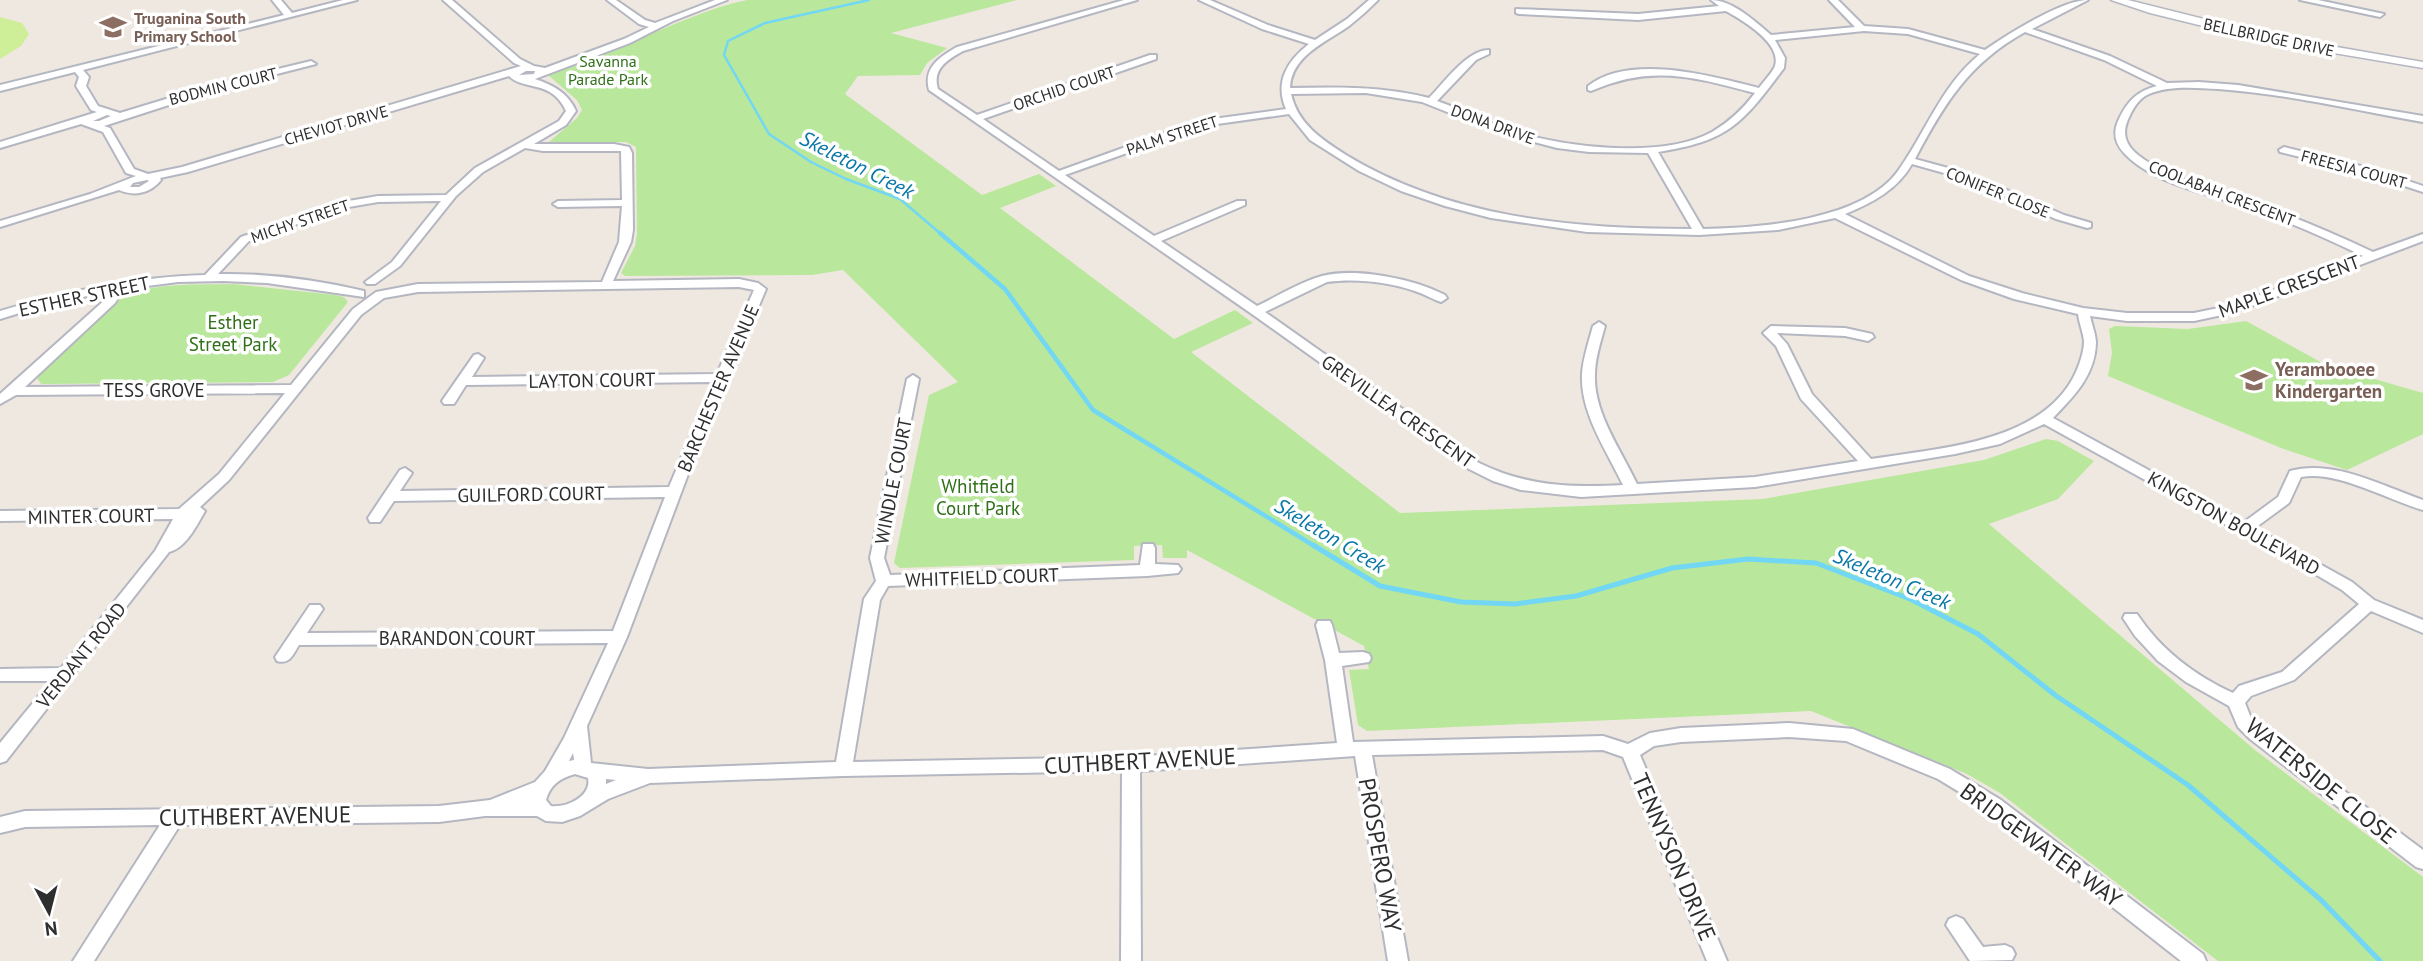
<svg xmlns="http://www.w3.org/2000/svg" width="2423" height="961" font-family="'PT Sans',sans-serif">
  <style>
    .green { fill: #b9e79c }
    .pitch { fill: #ceee97 }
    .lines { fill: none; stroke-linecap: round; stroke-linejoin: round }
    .stream-far2 { stroke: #71d7f4; stroke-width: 2.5 }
    .stream-far1 { stroke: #71d7f4; stroke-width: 4.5 }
    .stream { stroke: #71d7f4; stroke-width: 5 }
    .minor-casing { stroke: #b4b7c1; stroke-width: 4 }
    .tertiary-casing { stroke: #b4b7c1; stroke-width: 3 }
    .minor { fill: #fff; fill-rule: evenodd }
    .tertiary { fill: #fff; fill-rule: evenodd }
    .labels { text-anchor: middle; stroke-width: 7; stroke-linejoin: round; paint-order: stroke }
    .far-education-label { font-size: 16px; font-weight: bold; fill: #785e54; stroke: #fff; text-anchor: start }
    .far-street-label { font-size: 16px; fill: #2e2e2e; stroke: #fff }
    .far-park-label { font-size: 16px; fill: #2f7019; stroke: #fff }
    .street-label { font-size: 19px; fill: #2e2e2e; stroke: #fff }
    .park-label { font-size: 19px; fill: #2f7019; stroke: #fff }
    .education-label { font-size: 19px; font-weight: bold; fill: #785e54; stroke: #fff; text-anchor: start }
    .water-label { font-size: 21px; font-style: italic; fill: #0978a7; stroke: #fff }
    .near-street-label { font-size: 23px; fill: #2e2e2e; stroke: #fff }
  </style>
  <rect width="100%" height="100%" fill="#efe8e0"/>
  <g class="green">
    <path d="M747,0H1017L891,33L947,48L927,63L920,75L858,76L845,94L982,195L1039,174L1056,186L1000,208L1174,339L1235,310L1253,323L1191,352L1400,513L1763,499L1984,460L2046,439L2058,441L2094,461L2058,499L1989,524L2255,750L2423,877V961H2218L2000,793L1967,774L1811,711L1367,731L1358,725L1349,670L1369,669L1364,646L1187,550V558H1163L1162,545L1134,546V560L900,568L894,563L929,395L958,382L843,270L812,275L625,276L621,273L635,246L637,234L636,147L626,142H549L577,118L582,110L577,100L548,75C575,56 609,51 639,39C675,24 709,8 747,0Z"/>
    <path d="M234,284L335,295L344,297L348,302L289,375L273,382L41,384L37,378L124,296C158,282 198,285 234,284Z"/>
    <polygon points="2246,321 2326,365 2423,393 2423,434 2347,470 2281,448 2108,376 2112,353 2109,329 2115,326 2188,329"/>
  </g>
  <polygon class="pitch" points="0,17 22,23 29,34 21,46 0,59"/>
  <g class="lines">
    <polyline class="stream-far2" points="869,0 765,23 728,41 724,55 769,134 811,162 846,179 900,199 942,235"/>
    <polyline class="stream-far1" points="940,233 1005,289 1093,410 1316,547"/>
    <polyline class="stream" points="1313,545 1380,586 1461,602 1515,604 1576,596 1672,568 1748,559 1816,563 1910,599 1978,634 2055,695 2188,785 2321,900 2380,961"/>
    <defs>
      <g id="minor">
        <path d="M272,0H281L292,13L343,0H357L83,70L89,77L86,86L98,106L120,113L212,85L311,61L316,64L218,89L104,126L110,128L134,169L148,174L182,167L521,66L514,63L443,0H452L520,59L534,66L545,68L624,39L649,27L639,24L607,0H616L645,20L655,23L715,0H727L673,21L630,43L535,79C553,85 568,93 576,111L566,125L534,144H614L629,147L632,153L633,230L631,242L613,281L739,279L758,283L766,289L690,469L627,637L587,726L591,763L648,769L836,762L864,599L876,581L870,558L907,379L913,375L919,379L884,558L890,575L1140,565L1143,544H1153L1155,548V564L1178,565L1181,569L1178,573L1147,576L888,586L880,600L853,762L1131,757L1337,743L1325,660L1316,625L1318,621H1330L1332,625L1339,653L1363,652L1369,654L1371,658L1369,662L1342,666L1353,742L1603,736L1628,744L1650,733L1681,728L1789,723L1853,729L1950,769L2001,800L2203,954L2206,961H2181L1989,810L1938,779L1846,741L1789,737L1681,742L1654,746L1640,755L1727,961H1707L1623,757L1603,750L1372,755L1408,961H1388L1355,756L1140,771L1141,961H1121L1122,771L843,776L650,783L608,799L580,816L562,822L546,821L537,816H485L439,822L180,825L94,961H73L160,825L25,827L0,833V817L25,811L439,806L490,800L535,782L545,771L564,738L608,643L299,645C293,654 290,665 277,661L275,657L310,605H320L323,609L307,633L613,631L665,497L394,501L380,522H370L368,518L400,470L405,468L412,473L400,491L669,487L713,382L466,385L454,404H444L442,401L474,355L478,354L484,358L472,377L717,374L754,290L739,287L418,292L384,298L361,315L229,480L200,507L205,511C197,525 186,548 169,552L6,761L0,763V743L51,681H0V669L61,668L155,551L173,519L0,521V511L179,509L219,474L285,393L16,395L0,404V394L107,298L111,291L49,304L0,319V311C68,291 134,277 205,275L241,237L337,203L378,196L446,195L475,168L559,121L566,111C552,79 523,91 509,76L188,172L160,178L161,180C151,193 134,197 119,190L0,227V221L90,194L136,176L126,173L103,132L81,124L0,148V142L97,112L91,110L76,86L79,77L75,72L0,91V85L284,15ZM526,71H535L534,74L519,75ZM107,115L111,116L99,121H93ZM525,148L543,151H621L622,200L558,201L553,204L558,207L622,206L619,242L602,282L418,284L376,292L353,309L291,385L25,387L115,303L124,289L178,282L223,281L267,283L364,297V291C317,280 266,273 218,274L249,241L343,208L378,202L441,201L392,262L365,282L367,284H375L400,266L456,196L483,172ZM147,180L149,181L139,187H130L133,183ZM573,753L574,760L569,761ZM575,774L588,778C592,796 567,808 551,806L546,800C550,785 560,778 575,774ZM606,779L616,780L606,784Z"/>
        <path d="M1124,0H1137L963,51C947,60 932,69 938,89L977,115L1150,55H1156V59L983,119L1059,171L1198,121L1286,109C1274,82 1288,60 1309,44L1262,29L1199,0H1210L1268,25L1315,40L1347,19L1369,0H1378C1369,9 1359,18 1349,26C1326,42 1291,56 1290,88C1338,87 1383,86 1429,98C1444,83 1468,49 1489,50V54L1476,60L1437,101C1461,109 1483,121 1507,129C1560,147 1661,160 1712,132C1729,122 1743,109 1755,93C1694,77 1651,64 1591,91L1588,90V86C1630,53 1712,76 1759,88C1764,81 1772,73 1775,66C1782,43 1742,20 1726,11L1638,20L1519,14L1516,13V9L1638,14L1719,6L1711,0C1732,0 1755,21 1771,35L1855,27L1829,0H1838L1864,26L1908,29L1985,50C2008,34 2062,0 2088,0L2032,29L2110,56L2167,83L2199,82L2238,85L2423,116V122C2355,110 2287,94 2218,89C2196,88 2170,85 2149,94C2138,98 2131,112 2127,122C2122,136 2127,146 2138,155C2170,180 2212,188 2250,201C2292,216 2333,233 2373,252L2423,234V241L2236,312L2194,321H2127L2090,316C2092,325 2096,335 2096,343C2095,376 2073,397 2053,418L2244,522L2278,497L2290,471C2334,459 2382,486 2423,500V510C2388,500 2337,470 2301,477L2289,503L2255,528L2352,582L2374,600L2423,620V633L2371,611L2294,680L2251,696L2245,703L2251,718L2262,729L2423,850V869L2416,867L2250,739L2238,727L2229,706L2186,682L2158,661L2135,636L2123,618L2125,614H2137C2161,650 2194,675 2233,693L2239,686L2282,672L2359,604L2342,590L2315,574L2044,424L2000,444L1955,454L1755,487L1581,497L1521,490L1493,481L1469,469L1252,314L929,90C923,68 939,57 957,47ZM1864,31L1908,34L1980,54C1941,86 1926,132 1898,171C1862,221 1758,228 1703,229L1658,152C1729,141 1742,124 1784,68L1785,58L1775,40ZM2025,32L2104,60L2157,86C2138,91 2128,100 2119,119C2113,131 2114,142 2124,153C2153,185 2215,195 2255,210C2292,223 2328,239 2363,256L2233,305L2194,313H2127L2083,308L2022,293L1969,276L1845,214C1872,203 1897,190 1912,164L1962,178L2056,219L2087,228L2091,227V223L2064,215L1970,174L1915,159C1944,104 1969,63 2025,32ZM1366,93L1422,102L1500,133L1557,148L1589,152L1648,153L1692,229C1572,229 1450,218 1346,155C1321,139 1298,124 1291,94ZM1289,114L1310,140L1359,171L1401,191L1445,206L1491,218L1587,232L1699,235L1778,230L1835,218L1961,280L2014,299L2078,314C2079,323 2083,332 2084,341C2084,351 2080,363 2076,372C2044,443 1939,448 1871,459L1812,394L1787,344L1777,333L1845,336L1868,341L1874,337L1872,334L1845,328L1771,326L1763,333L1776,346L1801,399L1858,461L1755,477L1637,484C1621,450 1593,412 1595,374C1595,358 1601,341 1605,326L1599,322L1593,326C1589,341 1583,358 1582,374C1580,413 1607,451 1623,485C1571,488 1526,486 1479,463L1265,312L1327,282C1355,278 1388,282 1415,291C1424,294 1432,299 1441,302L1447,298L1445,295C1415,279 1356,267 1322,276C1300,282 1278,296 1257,306L1161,241L1245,205V201H1237L1154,236L1065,175L1203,126Z"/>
        <polygon points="2300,0 2318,0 2384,14 2380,17"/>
        <polygon points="2284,147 2373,169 2423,186 2423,192 2365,173 2280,152 2279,150"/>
        <polygon points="1956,916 1963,919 1983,947 2005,945 2012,948 2015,954 2012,960 1970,961 1946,925 1949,919"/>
      </g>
      <polygon id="tertiary" points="2111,0 2128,0 2268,35 2423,62 2423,68 2268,42 2150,13"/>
    </defs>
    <use href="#minor" class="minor-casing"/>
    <use href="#tertiary" class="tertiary-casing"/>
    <use href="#minor" class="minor"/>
    <use href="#tertiary" class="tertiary"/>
  </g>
  <defs>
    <symbol id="school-bare" viewBox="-9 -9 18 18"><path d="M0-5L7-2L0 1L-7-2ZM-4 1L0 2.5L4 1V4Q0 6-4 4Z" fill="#8d6e63" stroke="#fff" stroke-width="2.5" paint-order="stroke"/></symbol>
  </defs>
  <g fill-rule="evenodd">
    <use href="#school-bare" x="94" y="8" width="38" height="38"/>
    <use href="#school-bare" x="2235" y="361" width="38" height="38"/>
  </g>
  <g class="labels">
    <g class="far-education-label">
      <text x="134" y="24">Truganina South<tspan x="134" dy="18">Primary School</tspan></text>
    </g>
    <g class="far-street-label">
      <text transform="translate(2269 37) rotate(12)" y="6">BELLBRIDGE DRIVE</text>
      <text transform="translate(223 86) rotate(-14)" y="6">BODMIN COURT</text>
      <text transform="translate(1064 88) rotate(-19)" y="6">ORCHID COURT</text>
      <text transform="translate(1493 124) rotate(20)" y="6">DONA DRIVE</text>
      <text transform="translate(336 125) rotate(-16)" y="6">CHEVIOT DRIVE</text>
      <text transform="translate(1172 135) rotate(-18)" y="6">PALM STREET</text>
      <text transform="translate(2354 169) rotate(15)" y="6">FREESIA COURT</text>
      <text transform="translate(1998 192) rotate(22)" y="6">CONIFER CLOSE</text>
      <text transform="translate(2222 193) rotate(21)" y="6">COOLABAH CRESCENT</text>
      <text transform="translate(300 221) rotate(-19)" y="6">MICHY STREET</text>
    </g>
    <g class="far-park-label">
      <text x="608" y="67">Savanna<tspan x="608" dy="18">Parade Park</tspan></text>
    </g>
    <g class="street-label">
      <text transform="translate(2289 286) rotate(-20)" y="7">MAPLE CRESCENT</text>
      <text transform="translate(84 296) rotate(-12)" y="7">ESTHER STREET</text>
      <text transform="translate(592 380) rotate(-1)" y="7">LAYTON COURT</text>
      <text transform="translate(718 388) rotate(-67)" y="7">BARCHESTER AVENUE</text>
      <text x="154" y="397">TESS GROVE</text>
      <text transform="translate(1398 411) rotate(35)" y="7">GREVILLEA CRESCENT</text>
      <text transform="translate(893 481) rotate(-79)" y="7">WINDLE COURT</text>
      <text transform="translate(531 494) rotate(-1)" y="7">GUILFORD COURT</text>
      <text transform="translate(91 516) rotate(-1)" y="7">MINTER COURT</text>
      <text transform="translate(2234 523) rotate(29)" y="7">KINGSTON BOULEVARD</text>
      <text transform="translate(982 577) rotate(-2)" y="7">WHITFIELD COURT</text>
      <text x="457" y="645">BARANDON COURT</text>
      <text transform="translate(81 655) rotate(-51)" y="7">VERDANT ROAD</text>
    </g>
    <g class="park-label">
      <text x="233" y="329">Esther<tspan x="233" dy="22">Street Park</tspan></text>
      <text x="978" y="493">Whitfield<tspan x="978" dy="22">Court Park</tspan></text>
    </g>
    <g class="education-label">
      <text x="2275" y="376">Yerambooee<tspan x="2275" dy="22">Kindergarten</tspan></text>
    </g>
    <g class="water-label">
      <text transform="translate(857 165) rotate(27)" y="7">Skeleton Creek</text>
      <text transform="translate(1330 536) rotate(31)" y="7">Skeleton Creek</text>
      <text transform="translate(1892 579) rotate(23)" y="7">Skeleton Creek</text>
    </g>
    <g class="near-street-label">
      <text transform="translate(1140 761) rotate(-3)" y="8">CUTHBERT AVENUE</text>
      <text transform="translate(2321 781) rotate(39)" y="8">WATERSIDE CLOSE</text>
      <text transform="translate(255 816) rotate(-1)" y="8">CUTHBERT AVENUE</text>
      <text transform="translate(2041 845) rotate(36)" y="8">BRIDGEWATER WAY</text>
      <text transform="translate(1380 855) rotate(80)" y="8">PROSPERO WAY</text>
      <text transform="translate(1674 857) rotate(67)" y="8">TENNYSON DRIVE</text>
    </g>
  </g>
  <g transform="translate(49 912) rotate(173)" stroke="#ffffff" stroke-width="5" paint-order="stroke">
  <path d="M0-5L12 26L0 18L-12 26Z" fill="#2e2e2e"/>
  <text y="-10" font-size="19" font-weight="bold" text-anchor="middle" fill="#2e2e2e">N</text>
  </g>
</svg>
